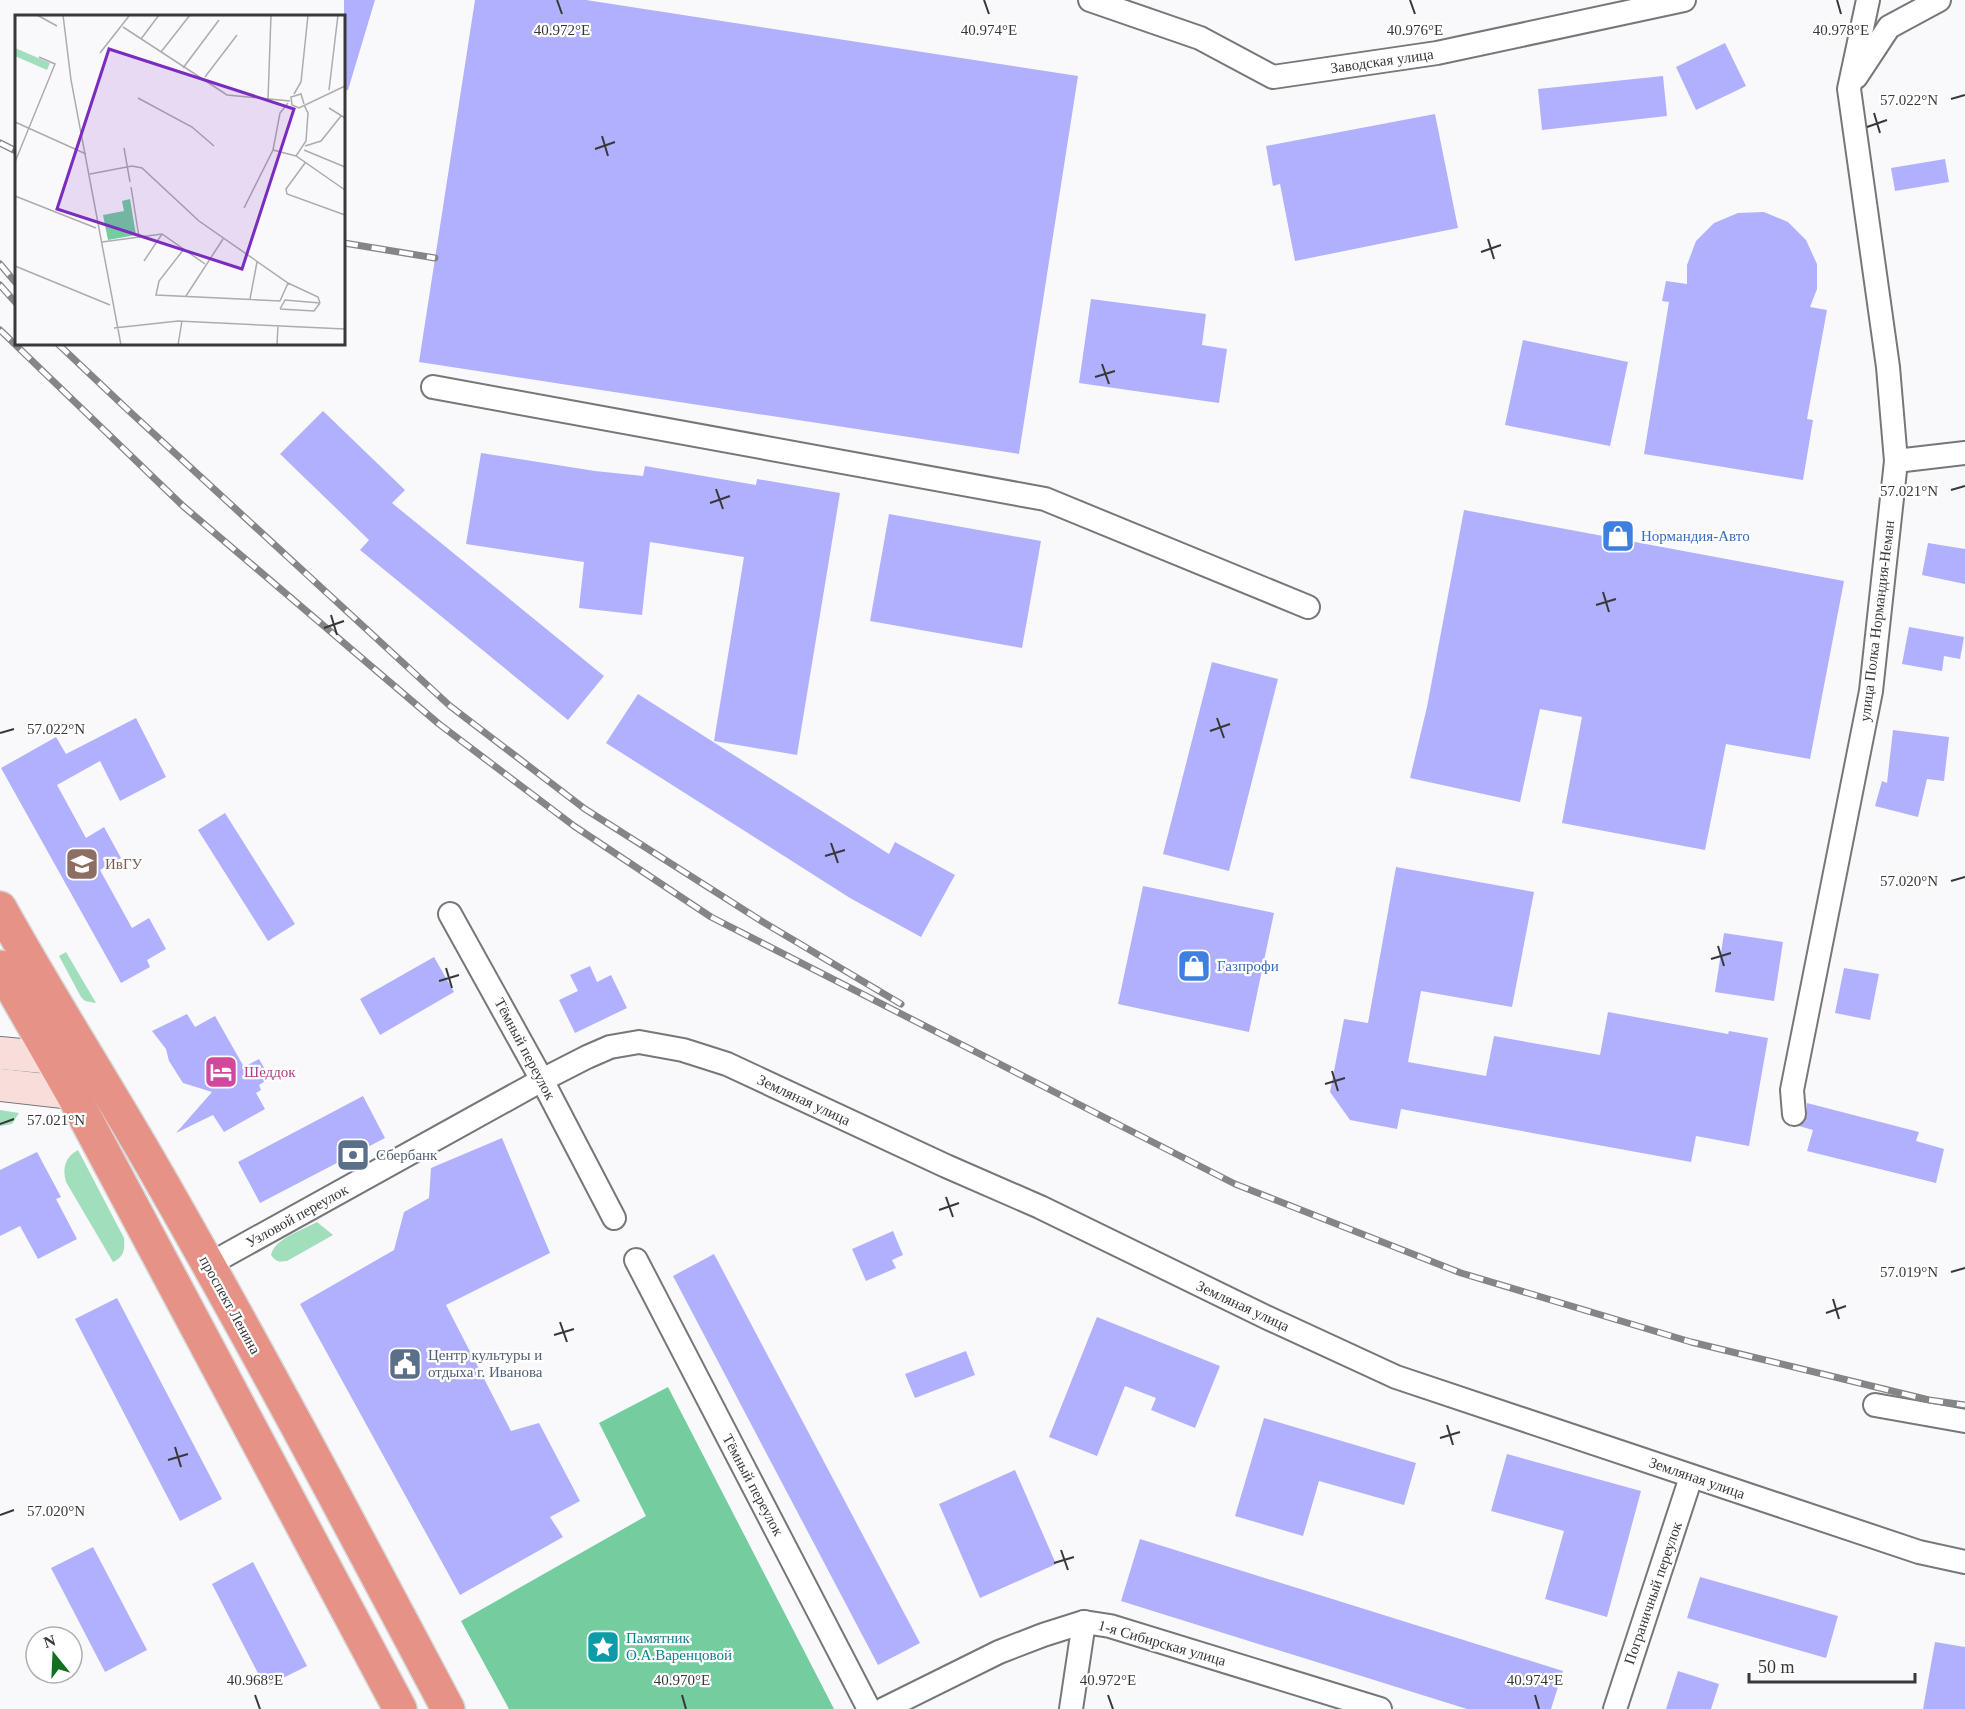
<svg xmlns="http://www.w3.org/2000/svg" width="1965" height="1709" font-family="Georgia,serif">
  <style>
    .green { fill: #a0debc }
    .forest { fill: #73cd9f }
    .building { fill: #b0b0fe }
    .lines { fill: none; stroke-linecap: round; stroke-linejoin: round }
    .street-casing { stroke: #77777a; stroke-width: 26 }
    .secondary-casing { stroke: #77777a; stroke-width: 34 }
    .highway-casing { stroke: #d7d7d7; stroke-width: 36 }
    .street { stroke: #fff; stroke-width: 22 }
    .secondary { stroke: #f8dedb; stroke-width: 32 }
    .highway { stroke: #e69287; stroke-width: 33 }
    .rail-casing { stroke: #858587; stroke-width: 7 }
    .rail { stroke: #fff; stroke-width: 4.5; stroke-dasharray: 14; stroke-linecap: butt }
    .ticks { fill: none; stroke: #383839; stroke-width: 2 }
    .labels { text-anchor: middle; stroke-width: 4.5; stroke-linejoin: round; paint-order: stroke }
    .street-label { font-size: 15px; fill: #383839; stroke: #fff }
    .shop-label { font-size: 15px; fill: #366cbe; stroke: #fff; text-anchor: start }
    .education-label { font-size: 15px; fill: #785e54; stroke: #fff; text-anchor: start }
    .hotel-label { font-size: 15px; fill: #b23c85; stroke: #fff; text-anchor: start }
    .service-label { font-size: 15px; fill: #4e5e75; stroke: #fff; text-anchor: start }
    .culture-label { font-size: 15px; fill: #0d838f; stroke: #fff; text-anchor: start }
    .inset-road { fill: none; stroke: #acacae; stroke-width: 1.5 }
    .view { fill: #7b2cbf; fill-opacity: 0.15; stroke: #7b2cbf; stroke-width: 3 }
    .inset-edge { fill: none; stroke: #383839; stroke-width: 3 }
    .ticks-label { font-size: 15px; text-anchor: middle; fill: #383839; stroke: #fff; stroke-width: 4.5; stroke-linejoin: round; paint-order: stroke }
  </style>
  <rect width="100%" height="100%" fill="#f9f9fc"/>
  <g class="green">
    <polygon points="66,952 96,1003 85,1001 81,997 59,956"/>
    <polygon points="0,1110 19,1113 12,1124 0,1126"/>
    <path d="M78,1150L124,1238C125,1250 124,1257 113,1262L66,1182C62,1168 65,1157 78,1150Z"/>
    <path d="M317,1222L333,1235L287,1261C279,1262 276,1262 271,1255C275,1238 303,1230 317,1222Z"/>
  </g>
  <polygon class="forest" points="668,1387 834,1709 509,1709 461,1621 646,1516 599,1423"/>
  <g class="building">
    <polygon points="344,0 375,0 348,90 344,90"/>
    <polygon points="475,0 586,0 1078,76 1019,454 419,362"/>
    <polygon points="1725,43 1746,86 1696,110 1676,67"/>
    <polygon points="1663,76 1667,116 1542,130 1538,89"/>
    <polygon points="1435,114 1458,228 1295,261 1280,184 1273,186 1266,146"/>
    <polygon points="1945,159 1949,182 1895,191 1891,168"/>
    <polygon points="1764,212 1788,222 1806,240 1817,264 1817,289 1810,307 1827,310 1807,419 1813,420 1803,480 1644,454 1669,302 1662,301 1666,281 1687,284 1687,265 1696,241 1714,223 1738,213"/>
    <polygon points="1091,299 1206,314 1202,345 1227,349 1219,403 1079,383"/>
    <polygon points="1523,340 1628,362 1610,446 1505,425"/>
    <polygon points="323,411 405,490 392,503 604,676 568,720 360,550 369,540 280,454"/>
    <polygon points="481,453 595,471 643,476 645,466 756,485 757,479 840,493 797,755 714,741 744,557 650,542 642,615 579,608 584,562 466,544"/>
    <polygon points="1464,510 1844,581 1810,759 1726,744 1705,850 1562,823 1582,717 1540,709 1520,802 1410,778 1427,707"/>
    <polygon points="889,514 1041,541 1022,648 870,621"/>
    <polygon points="1928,543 1965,549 1965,584 1922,575"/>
    <polygon points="1909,627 1964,637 1960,659 1944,656 1942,671 1902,664"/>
    <polygon points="1212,662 1278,679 1229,871 1163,854"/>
    <polygon points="638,694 889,854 895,842 955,875 921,937 850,898 606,743"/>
    <polygon points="136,718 166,777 120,801 100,761 57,785 86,838 104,827 121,858 100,870 132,928 149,918 166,949 147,960 150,967 121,983 1,768 56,737 66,754"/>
    <polygon points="1893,730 1949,737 1944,781 1927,779 1918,817 1875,806 1882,781 1887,783"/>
    <polygon points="225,813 295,924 268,941 198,830"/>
    <polygon points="1396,867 1534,892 1512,1007 1421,991 1408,1062 1486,1076 1494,1036 1600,1055 1608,1012 1728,1034 1729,1031 1768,1038 1749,1146 1696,1136 1691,1162 1401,1109 1397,1129 1350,1120 1330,1092 1344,1019 1368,1023"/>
    <polygon points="1143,886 1274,913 1249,1032 1118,1004"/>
    <polygon points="1724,933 1783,942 1774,1001 1715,992"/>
    <polygon points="434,957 454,992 380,1035 360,999"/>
    <polygon points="590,966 597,982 611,975 627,1008 575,1033 559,1000 578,991 570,975"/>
    <polygon points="1844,968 1879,974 1870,1020 1835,1013"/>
    <polygon points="187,1014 195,1027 215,1016 244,1067 259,1059 270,1078 259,1085 261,1090 256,1093 265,1109 224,1132 213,1115 176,1133 212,1092 183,1083 169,1061 166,1049 152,1031"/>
    <polygon points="363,1096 385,1138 260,1203 238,1162"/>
    <polygon points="1807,1103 1919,1132 1916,1141 1944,1149 1936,1183 1807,1151 1813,1130 1799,1126 1806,1119"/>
    <polygon points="502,1138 550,1253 446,1305 511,1431 539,1423 580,1501 550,1517 563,1537 460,1595 300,1304 394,1250 404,1212 429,1198 431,1168"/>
    <polygon points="37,1152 61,1197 56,1199 77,1239 38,1259 20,1226 0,1236 0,1170"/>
    <polygon points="893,1231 903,1255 892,1260 896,1268 866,1281 852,1249"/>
    <polygon points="714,1254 920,1643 878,1665 673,1276"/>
    <polygon points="117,1298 222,1499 180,1521 75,1319"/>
    <polygon points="1097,1317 1220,1366 1195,1428 1151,1410 1156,1398 1125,1386 1097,1456 1049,1437"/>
    <polygon points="966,1351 975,1375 915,1398 905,1374"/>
    <polygon points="1264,1418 1416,1463 1404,1505 1319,1481 1303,1536 1235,1516"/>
    <polygon points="1507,1454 1641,1491 1607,1617 1545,1599 1564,1531 1491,1511"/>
    <polygon points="1015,1470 1056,1564 980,1598 939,1504"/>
    <polygon points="1140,1539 1563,1671 1551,1709 1467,1709 1121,1601"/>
    <polygon points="93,1547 147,1650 105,1672 51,1568"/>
    <polygon points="253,1562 307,1666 265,1687 212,1584"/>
    <polygon points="1700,1577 1838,1616 1826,1658 1687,1618"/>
    <polygon points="1935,1642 1965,1647 1965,1709 1923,1709"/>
    <polygon points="1678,1671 1719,1684 1711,1709 1666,1709"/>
  </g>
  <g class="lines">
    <defs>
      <g id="street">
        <polyline points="1090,0 1200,38 1273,77 1437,53 1684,0"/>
        <polyline points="1856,77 1889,27 1939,0"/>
        <polyline points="433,387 1045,499 1308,607"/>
        <polyline points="1896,461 1965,453"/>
        <polyline points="450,914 542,1080 614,1218"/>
        <polyline points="1794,1114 1792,1090 1871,691 1896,461 1888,367 1849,89 1868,0"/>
        <polyline points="636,1260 869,1709"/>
        <polyline points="208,1265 542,1080 587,1057 610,1047 639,1042 683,1050 727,1064 946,1166 1040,1207 1268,1318 1396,1377 1919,1552 1965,1562"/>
        <polyline points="1875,1405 1965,1421"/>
        <polyline points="884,1709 999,1652 1043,1635 1084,1622 1110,1626 1380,1709"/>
        <polyline points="1071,1709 1084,1622"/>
        <polyline points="1615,1709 1691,1477"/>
      </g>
      <g id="secondary">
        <polyline points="0,1053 75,1060"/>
        <polyline points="0,1085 72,1093 93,1086"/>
      </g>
      <g id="highway">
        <path d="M0,908C50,998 106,1085 157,1174C258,1350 353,1530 448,1709"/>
        <polyline points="0,967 72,1093 400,1709"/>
      </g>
    </defs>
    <use href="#street" class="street-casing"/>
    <use href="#secondary" class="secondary-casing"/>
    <use href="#highway" class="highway-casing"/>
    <use href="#street" class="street"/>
    <use href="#secondary" class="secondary"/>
    <use href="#highway" class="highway"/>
    <defs>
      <g id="rail">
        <polyline points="0,143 16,151"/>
        <polyline points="344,243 435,258"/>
        <polyline points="0,264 16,283"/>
        <polyline points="0,285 16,303"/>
        <polyline points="0,330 183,506 439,724 574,826 711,917 1235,1184 1461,1273 1691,1342 1929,1400 1965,1405"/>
        <polyline points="58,344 128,410 450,706 585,809 763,922 901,1004"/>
      </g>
    </defs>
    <use href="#rail" class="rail-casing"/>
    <use href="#rail" class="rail"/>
  </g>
  <path class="ticks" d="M557,0L562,14M984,0L989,14M1410,0L1415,14M1837,0L1841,14M1951,99L1965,95M1874,113L1880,133M1867,127L1887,120M602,136L608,156M595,149L615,142M1488,239L1494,259M1481,252L1501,245M1102,364L1109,384M1095,377L1115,371M716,489L723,509M1951,490L1965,486M710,503L730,496M1603,592L1609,612M1596,605L1616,599M331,615L337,635M324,628L344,621M1217,718L1224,738M1210,731L1230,724M0,733L14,729M831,843L838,863M825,856L845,850M1951,881L1965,877M1718,946L1724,966M1711,959L1731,953M446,968L452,988M439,981L459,975M1332,1071L1338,1091M1325,1084L1345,1078M0,1124L14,1119M946,1197L953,1217M939,1210L959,1203M1951,1272L1965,1268M1833,1299L1839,1319M1826,1313L1846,1306M560,1322L567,1342M554,1335L574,1329M1447,1425L1453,1445M1440,1438L1460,1432M175,1447L181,1467M168,1460L188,1454M0,1515L14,1510M1061,1550L1068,1570M1054,1563L1074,1557M255,1695L260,1709M682,1695L686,1709M1108,1695L1113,1709M1535,1695L1539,1709"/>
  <defs>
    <symbol id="shop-square" viewBox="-11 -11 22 22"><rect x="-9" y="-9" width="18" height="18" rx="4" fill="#3f7fe0" stroke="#fff"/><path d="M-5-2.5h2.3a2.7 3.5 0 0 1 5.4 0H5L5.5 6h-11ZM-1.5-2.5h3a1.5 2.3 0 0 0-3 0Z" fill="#fff"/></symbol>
    <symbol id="university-square" viewBox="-11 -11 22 22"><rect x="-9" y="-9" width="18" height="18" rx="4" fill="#8d6e63" stroke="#fff"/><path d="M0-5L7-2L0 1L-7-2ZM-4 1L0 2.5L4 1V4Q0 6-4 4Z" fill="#fff"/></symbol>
    <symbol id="hotel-square" viewBox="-11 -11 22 22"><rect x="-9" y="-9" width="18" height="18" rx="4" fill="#d1479c" stroke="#fff"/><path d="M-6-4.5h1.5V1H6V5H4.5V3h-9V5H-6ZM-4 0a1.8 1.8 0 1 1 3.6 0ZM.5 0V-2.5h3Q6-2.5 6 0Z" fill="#fff"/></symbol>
    <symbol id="bank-square" viewBox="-11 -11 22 22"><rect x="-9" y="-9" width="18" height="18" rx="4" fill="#5c6f8a" stroke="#fff"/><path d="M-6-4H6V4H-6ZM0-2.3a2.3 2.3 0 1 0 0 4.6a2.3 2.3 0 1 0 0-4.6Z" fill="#fff"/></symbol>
    <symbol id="civic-square" viewBox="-11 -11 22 22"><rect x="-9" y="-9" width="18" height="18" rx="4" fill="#5c6f8a" stroke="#fff"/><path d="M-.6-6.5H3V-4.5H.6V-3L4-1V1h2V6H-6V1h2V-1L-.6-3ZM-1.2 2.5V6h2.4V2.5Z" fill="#fff"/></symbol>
    <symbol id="sight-square" viewBox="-11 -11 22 22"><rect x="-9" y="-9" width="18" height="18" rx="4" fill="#0f9aa8" stroke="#fff"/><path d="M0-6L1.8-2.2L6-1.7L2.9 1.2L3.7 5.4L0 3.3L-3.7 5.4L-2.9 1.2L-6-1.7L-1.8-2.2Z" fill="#fff"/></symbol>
  </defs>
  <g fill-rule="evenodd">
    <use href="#shop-square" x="1599" y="517" width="38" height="38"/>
    <use href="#university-square" x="63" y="845" width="38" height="38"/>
    <use href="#shop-square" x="1175" y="947" width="38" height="38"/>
    <use href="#hotel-square" x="202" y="1053" width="38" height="38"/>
    <use href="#bank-square" x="334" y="1136" width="38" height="38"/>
    <use href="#civic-square" x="386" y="1345" width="38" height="38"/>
    <use href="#sight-square" x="584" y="1628" width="38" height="38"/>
  </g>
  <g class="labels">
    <g class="street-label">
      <text transform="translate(1382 61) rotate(-8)" y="5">Заводская улица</text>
      <text transform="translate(1877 621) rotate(-83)" y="5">улица Полка Нормандия-Неман</text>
      <text transform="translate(525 1049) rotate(62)" y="5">Тёмный переулок</text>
      <text transform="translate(804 1100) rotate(25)" y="5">Земляная улица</text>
      <text transform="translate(297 1216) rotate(-29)" y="5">Узловой переулок</text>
      <text transform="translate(230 1305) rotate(61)" y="5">проспект Ленина</text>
      <text transform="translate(1243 1306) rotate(25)" y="5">Земляная улица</text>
      <text transform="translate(1697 1478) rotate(19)" y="5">Земляная улица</text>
      <text transform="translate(753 1485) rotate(62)" y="5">Тёмный переулок</text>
      <text transform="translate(1653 1593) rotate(-71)" y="5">Пограничный переулок</text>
      <text transform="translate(1162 1643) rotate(16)" y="5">1-я Сибирская улица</text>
    </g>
    <g class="shop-label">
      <text x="1641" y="541">Нормандия-Авто</text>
      <text x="1217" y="971">Газпрофи</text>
    </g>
    <g class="education-label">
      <text x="105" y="869">ИвГУ</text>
    </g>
    <g class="hotel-label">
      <text x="244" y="1077">Шеддок</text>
    </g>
    <g class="service-label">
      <text x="376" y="1160">Сбербанк</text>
      <text x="428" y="1360">Центр культуры и<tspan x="428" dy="17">отдыха г. Иванова</tspan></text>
    </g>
    <g class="culture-label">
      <text x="626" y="1643">Памятник<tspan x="626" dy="17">О.А.Варенцовой</tspan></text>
    </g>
  </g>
  <g transform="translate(15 15)">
    <rect width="330" height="330" fill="#f9f9fc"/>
    <path d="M0,33L35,48L32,55L0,41Z" fill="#a0debc"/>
    <path d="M115,184L121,220L93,225L88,200L109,196L107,186Z" fill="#73cd9f"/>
    <path class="inset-road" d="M22,0L42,11M48,0L56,65L106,330M108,12L212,80L275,86M126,24L144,0M146,37L175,0M85,38L114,1M168,53L204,5M190,62L222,20M314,75L323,0M279,79L286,67L293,0M123,83L177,112L199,131M253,85L256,0M289,89L286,79L276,82L277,90L284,93L330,71M314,93L330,103M0,107L71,139M290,131L306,126L326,101M109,133L115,167M258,135L281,141L330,175M289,135L330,152M281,141L291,126L293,98L289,90M0,147L40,49L24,42M290,148L271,174L272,179L330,200M75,159L117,151L127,153L184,206L273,268L303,282L305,288M116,172L124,222M0,181L81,213M229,193L258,135L265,98L273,88M87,227L147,219L190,249M169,234L144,266L141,280L265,286M129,246L147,219M0,251L95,290M171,281L208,224M235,284L242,247M265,286L273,268M265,294L299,296L305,288M265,294L270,285L305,288M99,313L163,306L330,314M163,330L167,306M262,330L263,310"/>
    <path class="view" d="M94,34L279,94L227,254L42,194Z"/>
    <rect width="330" height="330" class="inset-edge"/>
  </g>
  <g class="ticks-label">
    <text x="562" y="35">40.972°E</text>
    <text x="989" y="35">40.974°E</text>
    <text x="1415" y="35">40.976°E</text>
    <text x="1841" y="35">40.978°E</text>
    <text x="1909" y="105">57.022°N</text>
    <text x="1909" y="496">57.021°N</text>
    <text x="56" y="734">57.022°N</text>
    <text x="1909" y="886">57.020°N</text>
    <text x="56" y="1125">57.021°N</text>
    <text x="1909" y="1277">57.019°N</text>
    <text x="56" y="1516">57.020°N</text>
    <text x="255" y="1685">40.968°E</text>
    <text x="682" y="1685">40.970°E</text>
    <text x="1108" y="1685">40.972°E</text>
    <text x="1535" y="1685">40.974°E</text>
  </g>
  <g transform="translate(54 1655) rotate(342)"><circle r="28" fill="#ffffff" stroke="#afafb0" stroke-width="1.5"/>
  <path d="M0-4.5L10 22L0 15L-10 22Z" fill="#11711f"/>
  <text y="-9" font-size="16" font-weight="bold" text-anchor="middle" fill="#383839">N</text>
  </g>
  <path d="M1749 1673v9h166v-9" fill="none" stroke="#383839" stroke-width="3"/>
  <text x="1758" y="1673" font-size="18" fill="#383839" stroke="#ffffff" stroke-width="4.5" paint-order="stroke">50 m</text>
</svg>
